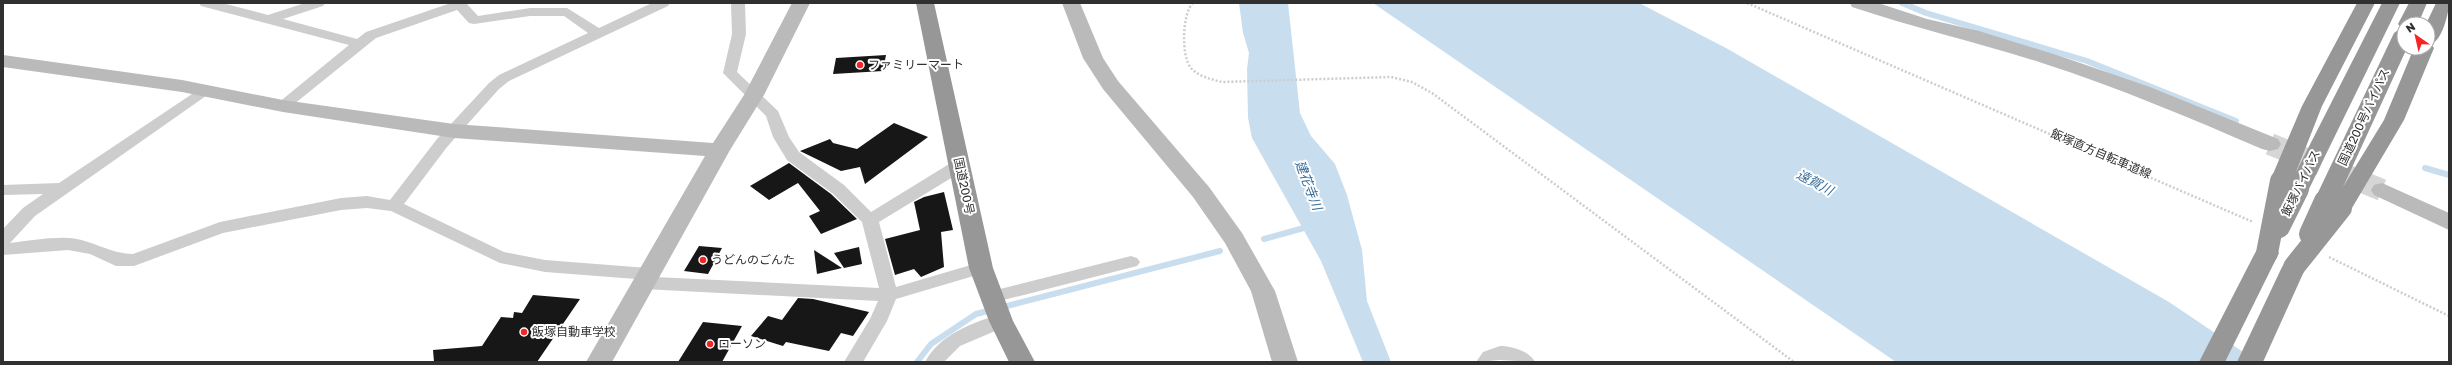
<svg xmlns="http://www.w3.org/2000/svg" width="2452" height="365" font-family="'Golos Text','Noto Sans JP',sans-serif">
  <style>
    .water { fill: #c8deef }
    .lines { fill: none; stroke-linecap: round; stroke-linejoin: round }
    .stream { stroke: #c8deef; stroke-width: 6 }
    .building { fill: #171717 }
    .secondary-tunnel { stroke: #d6d6d6; stroke-width: 22; stroke-dasharray: 22 11; stroke-linecap: butt }
    .path { stroke: #cdcdcd; stroke-width: 2.5; stroke-dasharray: 2 2; stroke-linecap: butt }
    .street { fill: #cdcdcd; fill-rule: evenodd }
    .secondary { fill: #bababa; fill-rule: evenodd }
    .highway { fill: #979797; fill-rule: evenodd }
    .highway-bridge { stroke: #979797; stroke-width: 22 }
    .poi-dot { fill: #f52526; stroke: #fff; stroke-width: 1.5 }
    .labels { text-anchor: middle; stroke-width: 4; stroke-linejoin: round; paint-order: stroke }
    .poi-label { font-size: 12px; fill: #303030; stroke: #fff; text-anchor: start }
    .street-label { font-size: 12px; fill: #303030; stroke: #fff }
    .water-label { font-size: 13px; font-style: italic; fill: #366d9b; stroke: #fff }
  </style>
  <rect width="100%" height="100%" fill="#fff"/>
  <g class="water">
    <polygon points="1239,3 1288,3 1300,113 1311,136 1335,164 1347,195 1362,250 1367,301 1391,362 1363,362 1321,261 1252,138 1248,118 1247,69 1249,53 1243,33"/>
    <polygon points="1373,3 1639,3 1726,48 2169,302 2258,362 1896,362"/>
  </g>
  <g class="lines">
    <g class="stream">
      <polyline points="1902,3 1926,13 2087,61 2236,121"/>
      <polyline points="2425,168 2449,175"/>
      <polyline points="1264,239 1311,226"/>
      <polyline points="917,362 931,344 976,314 1220,251"/>
    </g>
  </g>
  <g class="building">
    <polygon points="886,55 883,71 833,74 836,58"/>
    <polygon points="894,123 928,137 865,184 860,167 841,171 800,151 830,139 833,143 857,149"/>
    <polygon points="789,163 831,194 857,219 821,234 809,216 820,211 798,183 769,200 750,186"/>
    <polygon points="944,192 953,230 941,232 944,267 921,277 914,269 895,275 885,239 920,230 914,202 924,197"/>
    <polygon points="699,246 722,248 708,274 684,271"/>
    <polygon points="859,247 862,264 844,268 834,253"/>
    <polygon points="814,250 842,268 817,274"/>
    <polygon points="533,295 580,299 537,362 434,362 433,350 482,346 501,317 513,318 514,312 522,313"/>
    <polygon points="798,298 813,299 869,312 853,336 841,333 829,351 786,342 783,346 751,336 768,316 782,320"/>
    <polygon points="703,322 742,326 722,362 678,362"/>
  </g>
  <g class="lines">
    <polyline class="secondary-tunnel" points="2270,144 2382,190"/>
    <g class="path">
      <path d="M1193,3C1182,13 1181,57 1191,68C1199,77 1211,79 1222,82L1391,77L1412,82L1432,93L1794,362"/>
      <polyline points="1747,3 2253,222"/>
      <polyline points="2329,257 2449,316"/>
    </g>
    <g class="street">
      <path d="M199,3H222L268,15L305,3H325L323,6L283,19L357,39L366,32L451,3H466L478,16L530,8H567L599,28L652,3H670L668,6L509,81L499,89L447,147L404,204L504,252L545,260L648,268L654,270L657,274L655,277L879,288L862,222L832,193L787,160L773,137L766,116L723,73L732,34L731,3H745L746,34L737,72L778,111L789,137L799,152L844,185L871,212L954,161H966L968,165L966,169L879,222L896,287L981,262L987,264L990,268L987,272L896,299L887,321L863,362H844L870,319L878,301L643,289L637,287L634,283L636,279L545,272L500,263L391,211L367,208L341,210L223,233L134,266H116L90,254L68,250L3,255V229L23,208L43,194L3,195V185L59,183L201,88L206,86L213,91L35,216L10,243C28,241 49,237 68,238C91,239 110,254 133,254L220,222L341,198L367,196L390,200L437,139L489,83L499,75L588,33L564,16H530L474,24L469,23L457,10L376,38L288,109H278L276,106L278,103L349,45L201,6Z"/>
      <polygon points="1131,256 1137,258 1140,262 1137,266 992,303 986,302 983,297 986,292 992,291"/>
      <path d="M1001,314L1007,316L1010,321L1007,326L960,346L944,362H925C940,334 972,323 1001,314Z"/>
      <path d="M1500,346C1512,346 1529,351 1535,362L1500,360L1476,362L1483,352Z"/>
    </g>
    <g class="secondary">
      <polygon points="792,3 810,3 764,95 730,150 612,362 586,362 705,156 454,138 283,112 182,92 3,67 3,55 182,80 283,100 454,124 713,143 744,95"/>
      <polygon points="1062,3 1080,3 1103,58 1118,81 1209,187 1242,233 1275,291 1298,362 1272,362 1251,291 1225,243 1193,197 1103,89 1083,58"/>
      <path d="M1850,3H1878L1927,19L1979,31L2057,55L2150,87L2278,139L2281,144L2278,149L2270,151L2262,149C2190,118 2117,87 2042,63C1979,43 1915,28 1852,7Z"/>
      <polygon points="2382,183 2449,213 2449,230 2374,195 2371,190 2374,185"/>
    </g>
    <g class="highway">
      <polygon points="916,3 934,3 993,268 1013,321 1035,362 1009,362 989,321 969,268"/>
      <polygon points="2357,3 2375,3 2322,106 2296,172 2382,3 2400,3 2309,189 2306,194 2298,196 2290,194 2287,189 2288,186 2281,188 2273,186 2270,181 2302,106"/>
      <path d="M2409,3H2427L2418,24H2404V48H2407L2343,187L2384,120L2414,48H2428V24H2426L2436,3H2449C2449,13 2442,41 2431,44L2434,48L2404,120L2349,213L2341,216L2333,213L2330,207L2325,209L2317,206L2314,201L2394,33L2401,28L2398,24Z"/>
      <polygon points="2267,245 2275,247 2279,253 2225,362 2199,362 2255,253 2259,247"/>
      <polygon points="2294,259 2302,261 2306,267 2263,362 2237,362 2282,267 2286,261"/>
    </g>
    <g class="highway-bridge">
      <polyline points="2279,227 2298,189"/>
      <polyline points="2310,234 2325,201"/>
      <polyline points="2267,253 2281,181"/>
      <polyline points="2294,267 2341,208"/>
    </g>
  </g>
  <g class="poi-dot">
    <circle cx="860" cy="65" r="4"/>
    <circle cx="703" cy="260" r="4"/>
    <circle cx="524" cy="332" r="4"/>
    <circle cx="710" cy="344" r="4"/>
  </g>
  <g class="labels">
    <g class="poi-label">
      <text x="868" y="69">ファミリーマート</text>
      <text x="711" y="264">うどんのごんた</text>
      <text x="532" y="336">飯塚自動車学校</text>
      <text x="718" y="348">ローソン</text>
    </g>
    <g class="street-label">
      <text transform="translate(2364 117) rotate(-65)" y="4">国道200号バイパス</text>
      <text transform="translate(2101 154) rotate(23)" y="4">飯塚直方自転車道線</text>
      <text transform="translate(2301 183) rotate(-64)" y="4">飯塚バイパス</text>
      <text transform="translate(964 186) rotate(78)" y="4">国道200号</text>
    </g>
    <g class="water-label">
      <text transform="translate(1815 182) rotate(28)" y="5">遠賀川</text>
      <text transform="translate(1309 185) rotate(69)" y="5">建花寺川</text>
    </g>
  </g>
  <rect width="2452" height="365" fill="none" stroke="#303030" stroke-width="8"/>
  <g transform="translate(2416 36) rotate(326)"><circle r="19" fill="#ffffff" stroke="#acacac"/>
  <path d="M0-3L7 15L0 10L-7 15Z" fill="#f52526"/>
  <text y="-6" font-size="11" font-weight="bold" text-anchor="middle" fill="#303030">N</text>
  </g>
</svg>
